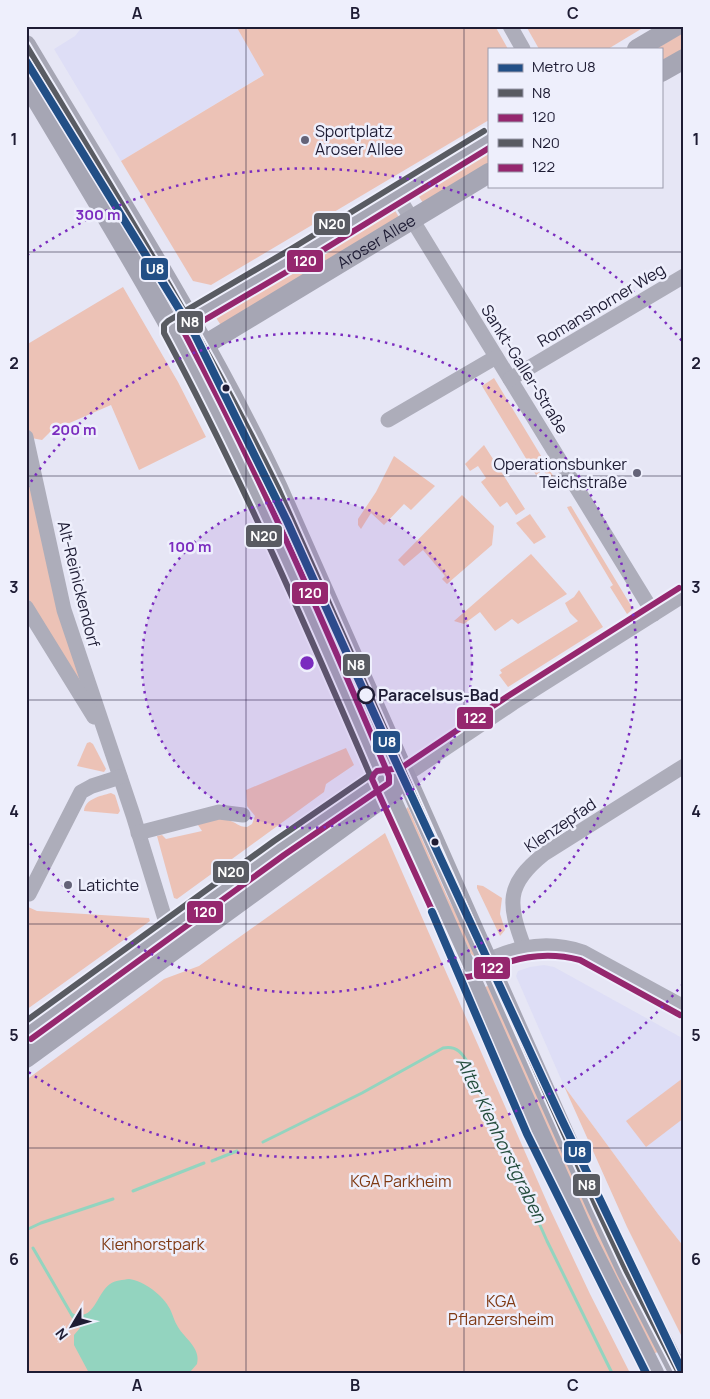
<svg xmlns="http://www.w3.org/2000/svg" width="710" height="1399" font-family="Manrope,sans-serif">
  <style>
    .built { fill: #dedef6 }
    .green { fill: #ecc2b6 }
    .water { fill: #93d4bf }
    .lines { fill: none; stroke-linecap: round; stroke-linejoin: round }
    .stream { stroke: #93d4bf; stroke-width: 3 }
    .minor { stroke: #adadba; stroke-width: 15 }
    .major { stroke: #a6a6b4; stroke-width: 20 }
    .bus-1-casing { stroke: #eeeffc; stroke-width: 10 }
    .bus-2-casing { stroke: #eeeffc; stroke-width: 10 }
    .bus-3-casing { stroke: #eeeffc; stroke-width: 10 }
    .bus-4-casing { stroke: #eeeffc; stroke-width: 10 }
    .bus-1 { stroke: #595b62; stroke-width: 6 }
    .bus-2 { stroke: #95276e; stroke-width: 6 }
    .bus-3 { stroke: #595b62; stroke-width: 6 }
    .bus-4 { stroke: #95276e; stroke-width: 6 }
    .metro-1-casing { stroke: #eeeffc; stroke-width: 11 }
    .metro-1 { stroke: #224f86; stroke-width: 8 }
    .grid { fill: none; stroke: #1e1c34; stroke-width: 1; stroke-opacity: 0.55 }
    .ring { fill: none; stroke: #7b2cbf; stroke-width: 2.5; stroke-dasharray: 2.5 5 }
    .poi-dot { fill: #646378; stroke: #eeeffc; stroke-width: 2 }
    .bus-dot { fill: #1e1c34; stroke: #eeeffc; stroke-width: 2 }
    .stop-dot { fill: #eeeffc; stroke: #1e1c34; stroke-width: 2.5 }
    .labels { text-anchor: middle; stroke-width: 5; stroke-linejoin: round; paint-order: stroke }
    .poi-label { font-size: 16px; fill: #1e1c34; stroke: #eeeffc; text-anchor: start }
    .street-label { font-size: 16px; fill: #1e1c34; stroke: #eeeffc }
    .stop-label { font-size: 16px; font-weight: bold; fill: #1e1c34; stroke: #eeeffc; text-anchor: start }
    .park-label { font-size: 16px; fill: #7f3913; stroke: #eeeffc }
    .water-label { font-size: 18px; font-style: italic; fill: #244d3d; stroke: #eeeffc }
    .centre { fill: #7b2cbf; stroke: #eeeffc; stroke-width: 2.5 }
    .ring-label { font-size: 15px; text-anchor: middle; font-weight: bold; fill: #7b2cbf; stroke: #eeeffc; stroke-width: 5; stroke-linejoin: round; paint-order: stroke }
    .line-badge { stroke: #eeeffc; stroke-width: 2 }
    .badge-label { font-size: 14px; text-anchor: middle; font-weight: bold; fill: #fff }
    .neatline { fill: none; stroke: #1e1c34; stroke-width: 2 }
    .grid-label { font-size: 16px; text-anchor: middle; font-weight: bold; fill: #1e1c34 }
  </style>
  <rect width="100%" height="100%" fill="#e6e6f5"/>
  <g class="built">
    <polygon points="83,26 236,26 265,74 121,161 54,49 75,36"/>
    <polygon points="544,965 554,967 684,1039 684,1247 658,1214 564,1086 516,976 518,971 530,967"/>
  </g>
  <g class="green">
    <polygon points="236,26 495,26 508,49 489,49 489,120 211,285 193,281 121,161 264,75"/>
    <polygon points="526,26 646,26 608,49 539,49"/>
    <polygon points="684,32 684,52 661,65 661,49 656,49"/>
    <polygon points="489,149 489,168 425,206 416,192"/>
    <polygon points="393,207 400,219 222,327 213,313"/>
    <polygon points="123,287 178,382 206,437 139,470 111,405 51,431 42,440 26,437 26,345"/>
    <polygon points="494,378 555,479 551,481 543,470 536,475 482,386"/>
    <polygon points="484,445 525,509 516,515 507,502 500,507 481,482 486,478 478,466 470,471 465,464"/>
    <polygon points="394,456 435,486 411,510 404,504 384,525 371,513 361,529 358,525 358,519 376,492"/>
    <polygon points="26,459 88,695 26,595"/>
    <polygon points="275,494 358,681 347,685 264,498"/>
    <polygon points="462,495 494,526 492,545 447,584 442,579 445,576 423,550 404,566 398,560"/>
    <polygon points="571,506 633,609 627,614 610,587 613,585 569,511 567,507"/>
    <polygon points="530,514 546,537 534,544 516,523"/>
    <polygon points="531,554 567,594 518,624 512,619 495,631 480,612 464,624 454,621"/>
    <polygon points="579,590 603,627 508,687 499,675 502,673 500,670 578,621 570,613 565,603 574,597"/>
    <polygon points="90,742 93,744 106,769 104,772 77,766 87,743"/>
    <path d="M346,748L354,765L326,784L324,792L177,899L174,898L157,836L162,835L166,839L202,831L196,822C207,820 217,816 228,820C236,822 238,827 247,827L252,824L255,816L247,806L246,790Z"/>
    <path d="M111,793L115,795L120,811L118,814L84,811C85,799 100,796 111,793Z"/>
    <polygon points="408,807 447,896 477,954 474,956 471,954 403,812"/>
    <polygon points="385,833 550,1209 590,1294 630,1373 26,1373 26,1080 164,979 199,966"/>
    <polygon points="477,885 483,886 502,898 500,914 505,930 500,936 477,888"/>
    <polygon points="26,906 37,911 149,918 150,921 26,1010"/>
    <polygon points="492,984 661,1350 650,1356 481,989"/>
    <polygon points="683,1078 684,1118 646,1147 626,1121"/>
    <polygon points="564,1086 658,1214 684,1247 684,1336 682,1337 627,1227"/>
  </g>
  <path class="water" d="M129,1279C144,1281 163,1295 170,1309C173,1315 174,1321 178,1327C185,1339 201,1348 197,1364L190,1372L89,1373L74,1345V1335L80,1328L70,1315L72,1313C94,1323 96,1294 110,1284C115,1280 123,1280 129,1279Z"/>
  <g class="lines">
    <g class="stream">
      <path d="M263,1142L362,1093L443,1048C457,1045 463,1054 469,1065L547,1241L612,1373"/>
      <polyline points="212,1161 237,1151"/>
      <polyline points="133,1191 204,1163"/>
      <polyline points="26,1230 41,1223 113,1199"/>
      <polyline points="33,1248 73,1317"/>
    </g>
    <g class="minor">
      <polyline points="510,26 523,49"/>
      <polyline points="397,195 654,614"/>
      <polyline points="510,379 684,276"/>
      <polyline points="388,420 496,357"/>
      <polyline points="26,437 64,610 133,815 165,919 172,938"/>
      <polyline points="26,607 94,717"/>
      <polyline points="404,776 513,703 684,595"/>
      <polyline points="138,833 219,812 243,815"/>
      <polyline points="29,894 81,792 92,786 120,777"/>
      <path d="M524,947C508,904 505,885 544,854L684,766"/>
      <path d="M467,969C507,951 539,937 583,952L684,1007"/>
    </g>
    <g class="major">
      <path d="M26,45C113,191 206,334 278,488L597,1208L627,1272L679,1373"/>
      <polyline points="637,49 676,26"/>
      <polyline points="661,72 684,59"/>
      <path d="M26,82C100,206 176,329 240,459L588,1242L654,1373"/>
      <polyline points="179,325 295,257 489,138"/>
      <path id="s1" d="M193,352L489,173"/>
      <path d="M26,1032C139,951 250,867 365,788L381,779L395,778"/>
      <polyline points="26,1058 366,810 388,794 397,785"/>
    </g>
    <defs>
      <path id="bus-1" d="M26,45C114,191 203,335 278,488L597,1208L627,1272L679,1373"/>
      <path id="bus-2" d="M31,1039L284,855L389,783V776C325,626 261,476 184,332L300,264L489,148"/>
      <path id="bus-3" d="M26,1021L274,841L370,775C306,626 241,477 164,333V325L168,321L291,249L484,131"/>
      <path id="bus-4" d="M679,588L508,696L401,768L377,771L374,774L372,779L462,976C471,980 485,970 495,967C523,955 550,952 580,960L680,1015"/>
    </defs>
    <use href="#bus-1" class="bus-1-casing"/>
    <use href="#bus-2" class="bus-2-casing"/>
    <use href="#bus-3" class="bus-3-casing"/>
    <use href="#bus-4" class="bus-4-casing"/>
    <use href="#bus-1" class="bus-1"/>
    <use href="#bus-2" class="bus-2"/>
    <use href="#bus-3" class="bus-3"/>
    <use href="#bus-4" class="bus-4"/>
    <defs>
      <g id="metro-1">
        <polyline points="26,61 195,335 287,521 394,758 561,1118 683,1373"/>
        <polyline points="432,912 527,1134 646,1373"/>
      </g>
    </defs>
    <use href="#metro-1" class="metro-1-casing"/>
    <use href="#metro-1" class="metro-1"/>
  </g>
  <path class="grid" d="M246,26V1373M464,26V1373M26,252H684M26,476H684M26,700H684M26,924H684M26,1148H684"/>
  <circle cx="307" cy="663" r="165" fill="#7b2cbf" fill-opacity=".12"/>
  <g class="ring">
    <circle cx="307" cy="663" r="165"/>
    <path d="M27 488A330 330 0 1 1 27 838"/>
    <path d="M683 984A495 495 0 0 1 27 1071M27 255A495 495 0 0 1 683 342"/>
  </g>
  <g class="poi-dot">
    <circle cx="305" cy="140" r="5"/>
    <circle cx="637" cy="473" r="5"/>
    <circle cx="68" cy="885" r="5"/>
  </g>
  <g class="bus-dot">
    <circle cx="226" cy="388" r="4.5"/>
    <circle cx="435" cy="842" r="4.5"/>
  </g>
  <circle class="stop-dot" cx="366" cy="695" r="8"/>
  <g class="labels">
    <g class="poi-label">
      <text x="315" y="137">Sportplatz<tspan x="315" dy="18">Aroser Allee</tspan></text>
      <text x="627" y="470" text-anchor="end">Operationsbunker<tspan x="627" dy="18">Teichstraße</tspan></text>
      <text x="78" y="891">Latichte</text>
    </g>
    <g class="street-label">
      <text dy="6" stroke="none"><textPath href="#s1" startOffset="214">Aroser Allee</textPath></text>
      <text transform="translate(601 305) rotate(-31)" y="6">Romanshorner Weg</text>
      <text transform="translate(525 369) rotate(58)" y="6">Sankt-Galler-Straße</text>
      <text transform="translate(79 584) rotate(76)" y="6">Alt-Reinickendorf</text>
      <text transform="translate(560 825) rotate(-34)" y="6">Klenzepfad</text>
    </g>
    <g class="stop-label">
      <text x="378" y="701">Paracelsus-Bad</text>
    </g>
    <g class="park-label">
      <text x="401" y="1187">KGA Parkheim</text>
      <text x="153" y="1250">Kienhorstpark</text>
      <text x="501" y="1307">KGA<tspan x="501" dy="18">Pflanzersheim</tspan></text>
    </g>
    <g class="water-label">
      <text transform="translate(501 1140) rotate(64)" y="6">Alter Kienhorstgraben</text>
    </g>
  </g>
  <circle cx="307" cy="663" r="8" class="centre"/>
  <g class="ring-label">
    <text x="98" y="220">300 m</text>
    <text x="74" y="435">200 m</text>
    <text x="190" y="552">100 m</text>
  </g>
  <g class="line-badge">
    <rect x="313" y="212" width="38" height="24" rx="5" fill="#595b62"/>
    <rect x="286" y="249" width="38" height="24" rx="5" fill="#95276e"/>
    <rect x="140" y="257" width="29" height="24" rx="5" fill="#224f86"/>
    <rect x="176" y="310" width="28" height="24" rx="5" fill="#595b62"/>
    <rect x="245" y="524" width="38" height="24" rx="5" fill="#595b62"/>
    <rect x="291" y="581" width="38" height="24" rx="5" fill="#95276e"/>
    <rect x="342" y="653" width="29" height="24" rx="5" fill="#595b62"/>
    <rect x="456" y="706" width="38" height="24" rx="5" fill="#95276e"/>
    <rect x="372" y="730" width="29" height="24" rx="5" fill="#224f86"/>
    <rect x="212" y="860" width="38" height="24" rx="5" fill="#595b62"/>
    <rect x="186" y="900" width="38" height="24" rx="5" fill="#95276e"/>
    <rect x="473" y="956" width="38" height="24" rx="5" fill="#95276e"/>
    <rect x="563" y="1140" width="29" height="24" rx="5" fill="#224f86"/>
    <rect x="572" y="1173" width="29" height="24" rx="5" fill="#595b62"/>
  </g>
  <g class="badge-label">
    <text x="332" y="229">N20</text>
    <text x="305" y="266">120</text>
    <text x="155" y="274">U8</text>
    <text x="190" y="327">N8</text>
    <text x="264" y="541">N20</text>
    <text x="310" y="598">120</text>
    <text x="356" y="670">N8</text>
    <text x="475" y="723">122</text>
    <text x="387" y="747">U8</text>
    <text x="231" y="877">N20</text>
    <text x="205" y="917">120</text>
    <text x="492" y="973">122</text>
    <text x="577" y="1157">U8</text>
    <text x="587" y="1190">N8</text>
  </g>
  <rect width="710" height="1399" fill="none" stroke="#eeeffc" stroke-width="55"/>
  <rect x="488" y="48" width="175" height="140" fill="#eeeffc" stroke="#9b9bac"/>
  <rect x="498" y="64" width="25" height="8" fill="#224f86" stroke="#9b9bac"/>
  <text x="532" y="72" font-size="15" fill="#1e1c34">Metro U8</text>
  <rect x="498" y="89" width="25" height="8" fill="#595b62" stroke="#9b9bac"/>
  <text x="532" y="98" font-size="15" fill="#1e1c34">N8</text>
  <rect x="498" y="114" width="25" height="8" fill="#95276e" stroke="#9b9bac"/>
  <text x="532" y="122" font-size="15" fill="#1e1c34">120</text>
  <rect x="498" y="139" width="25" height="8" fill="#595b62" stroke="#9b9bac"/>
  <text x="532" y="148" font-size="15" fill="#1e1c34">N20</text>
  <rect x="498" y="164" width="25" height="8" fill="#95276e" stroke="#9b9bac"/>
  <text x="532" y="172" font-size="15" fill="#1e1c34">122</text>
  <g transform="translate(72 1326) rotate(232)" stroke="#eeeffc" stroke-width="4" paint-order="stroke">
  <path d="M0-4L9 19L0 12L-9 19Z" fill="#1e1c34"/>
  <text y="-8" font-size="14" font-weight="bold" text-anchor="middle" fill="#1e1c34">N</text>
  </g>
  <rect x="28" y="28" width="654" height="1344" class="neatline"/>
  <g class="grid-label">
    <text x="137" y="19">A</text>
    <text x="355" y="19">B</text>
    <text x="573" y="19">C</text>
    <text x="14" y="145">1</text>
    <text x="696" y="145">1</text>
    <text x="14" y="369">2</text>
    <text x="696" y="369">2</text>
    <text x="14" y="593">3</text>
    <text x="696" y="593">3</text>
    <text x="14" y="817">4</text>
    <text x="696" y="817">4</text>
    <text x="14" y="1041">5</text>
    <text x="696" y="1041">5</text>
    <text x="14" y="1265">6</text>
    <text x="696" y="1265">6</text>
    <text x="137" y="1391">A</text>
    <text x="355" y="1391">B</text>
    <text x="573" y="1391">C</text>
  </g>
</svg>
